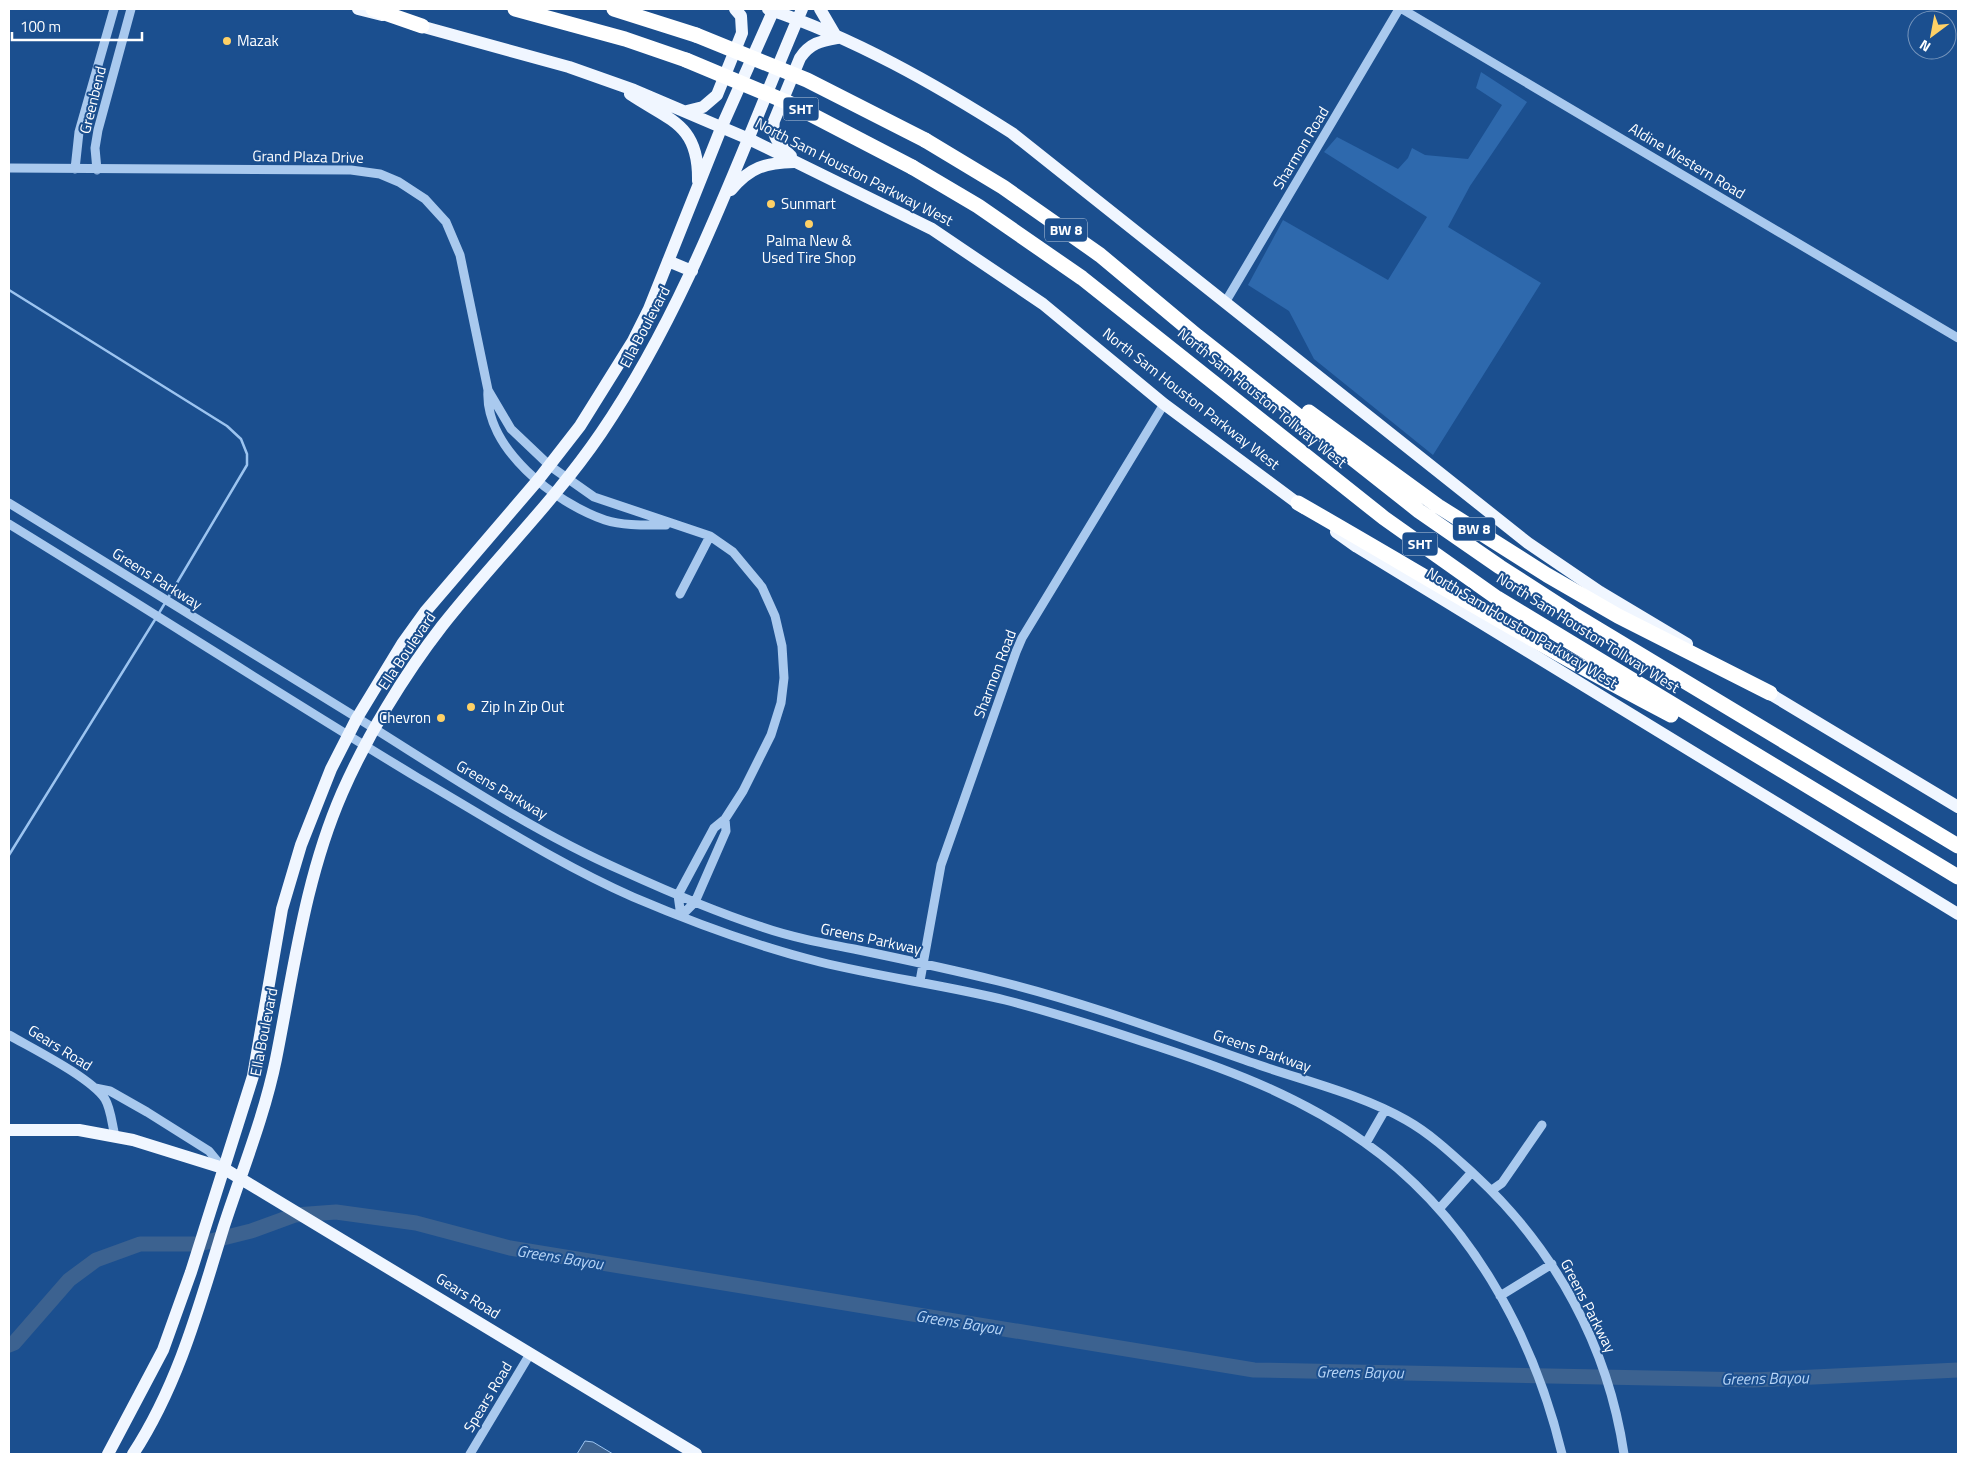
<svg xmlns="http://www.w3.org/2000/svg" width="1967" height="1463" font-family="'Titillium Web',sans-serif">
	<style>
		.green { fill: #2e69ad }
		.water { fill: #3c6290; stroke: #9cc4f0 }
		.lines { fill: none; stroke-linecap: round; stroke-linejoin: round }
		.stream { stroke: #9cc4f0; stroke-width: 2.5 }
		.river { stroke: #3c6290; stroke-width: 15 }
		.minor { stroke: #a9c9ee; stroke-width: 9 }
		.major { stroke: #f0f6ff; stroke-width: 12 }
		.highway { stroke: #fff; stroke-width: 15 }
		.highway-bridge { stroke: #fff; stroke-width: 15 }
		.poi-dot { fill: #ffd166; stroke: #1b4f8f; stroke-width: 2 }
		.labels { text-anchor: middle; stroke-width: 4; stroke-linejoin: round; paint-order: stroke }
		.shield { fill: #1b4f8f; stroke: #bbcadd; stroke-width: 1 }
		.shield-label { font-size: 14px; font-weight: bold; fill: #fff }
		.poi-label { font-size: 15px; fill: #fff; stroke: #1b4f8f; text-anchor: start }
		.street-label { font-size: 15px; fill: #fff; stroke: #1b4f8f }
		.water-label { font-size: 16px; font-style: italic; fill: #b5d3f5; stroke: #1b4f8f }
	</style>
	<rect width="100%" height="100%" fill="#1b4f8f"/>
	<!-- green -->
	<path class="green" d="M1481,72l46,30 -57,84 -22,41 93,56 -108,172 -119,-96 -25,-48 -41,-26 35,-65 105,60 39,-63 -103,-65 13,-15 61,32 10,-11 4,-10 13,7 43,4 34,-54 -26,-17z"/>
	<!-- water -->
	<path class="water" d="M585,1441l8,1 20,12h-36z"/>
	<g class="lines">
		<!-- stream -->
		<path class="stream" d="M9,290l218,136 14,13 6,15v11l-79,133
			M159,613l6,-10
			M9,855l147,-237"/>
		<!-- river -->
		<path class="river" d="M9,1345l5,-2 55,-63 27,-20 44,-16h59l52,-13 44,-16 41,-3 80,11 94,25 744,122 500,10 204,-10"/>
		<!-- minor -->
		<path class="minor" d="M1402,9l556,329
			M9,168l342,2 29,4 19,8 26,17 21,23 14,33 28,135 23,39 39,37 44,31 116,39 23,16 29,35 13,29 7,30 2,32 -3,25 -10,32 -28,56 -18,28 -11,9 -36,67 3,21
			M75,169l4,-37 35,-123
			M97,170l-2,-22 3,-18 33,-121
			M1226,301l173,-292
			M488,390c-4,58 67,113 117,130 19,6 41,5 61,5
			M9,503c114,70 228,141 342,211 89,55 176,115 272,157 44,20 90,40 136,55 31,11 63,17 95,23 48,10 96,20 144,32 89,22 174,54 261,84 49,17 101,29 147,55 25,14 47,35 69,55 80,74 133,171 149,279
			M9,524c137,84 272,171 409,254 71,41 140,86 215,119 61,26 123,49 187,65 61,15 124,23 185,38 46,12 91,26 136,41 78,25 156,53 223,101 104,73 169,191 198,312
			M680,594l30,-58
			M681,916l14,-14 31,-71 -1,-12
			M920,981l21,-116 75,-213 6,-14 142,-234
			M9,1035c24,14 81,42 96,64 6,10 7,26 10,37
			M95,1088l15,3 37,21 62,39 14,17
			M1366,1143l19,-33
			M1492,1190l10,-7 40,-58
			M1439,1209l33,-37
			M1500,1296l52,-32
			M470,1454l60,-100"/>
		<!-- major -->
		<path class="major" d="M358,9l24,6
			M768,9c86,29 167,75 244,124l516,410 72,49 87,52
			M820,9l17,29
			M413,24l156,43 65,23 115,49 183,90 111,75 121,100 140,104
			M630,94c40,27 69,30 68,87
			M687,111l16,-4 14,-12 25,-62 -1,-17 -6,-7
			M791,156c-11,-11 -20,-19 -17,-35l26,-63c10,-15 21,-17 37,-20
			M731,190c19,-23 34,-27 63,-28
			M668,261l24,10
			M1336,532l21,15 601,367
			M1762,689l196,118
			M9,1130h70l54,10 90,28 473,286
			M108,1454l55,-104 28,-78 62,-196 29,-167 19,-64 30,-76 26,-51 45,-74 23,-32 113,-132 42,-54 53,-85 16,-32 73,-183 52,-117
			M133,1454c45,-69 66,-147 90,-225 18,-56 41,-111 53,-170 18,-90 29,-181 66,-266 25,-57 62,-118 100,-167 52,-66 112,-124 159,-193 89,-131 139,-280 201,-424"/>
		<!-- highway -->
		<path class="highway" d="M373,9l49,17
			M515,9l110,30 61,21
			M614,9l82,26
			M925,140l78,47 97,68 97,81 222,175 81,56 76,49 382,230
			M912,167l66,39 104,72 302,240 113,80 461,279
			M1309,412l129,94 109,69 71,41 152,77
			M1298,503c124,71 246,146 373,212"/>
		<!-- highway-bridge -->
		<path class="highway-bridge" d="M696,35l111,45 118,60
			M686,60l103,43 123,64"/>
	</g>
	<!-- markers -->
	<g class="poi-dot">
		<circle cx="227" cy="41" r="5"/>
		<circle cx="771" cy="204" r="5"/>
		<circle cx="809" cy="224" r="5"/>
		<circle cx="471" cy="707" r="5"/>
		<circle cx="441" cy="718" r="5"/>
	</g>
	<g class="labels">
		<!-- shield labels -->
		<g class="shield">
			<rect x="783.5" y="97.5" width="35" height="23" rx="4"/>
			<rect x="1045" y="218.5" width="42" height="23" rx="4"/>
			<rect x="1453" y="517.5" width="42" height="23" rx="4"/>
			<rect x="1402.5" y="532.5" width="35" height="23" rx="4"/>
		</g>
		<g class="shield-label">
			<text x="801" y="114">SHT</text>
			<text x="1066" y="235">BW 8</text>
			<text x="1474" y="534">BW 8</text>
			<text x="1420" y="549">SHT</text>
		</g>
		<!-- poi labels -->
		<g class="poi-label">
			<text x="237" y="46">Mazak</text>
			<text x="781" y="209">Sunmart</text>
			<text x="809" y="246" text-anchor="middle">Palma New &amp;<tspan x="809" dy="17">Used Tire Shop</tspan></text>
			<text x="481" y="712">Zip In Zip Out</text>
			<text x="431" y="723" text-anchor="end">Chevron</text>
		</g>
		<!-- street labels -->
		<g class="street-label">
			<text transform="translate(93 100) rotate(-76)" y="5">Greenbend</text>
			<text transform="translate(1301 148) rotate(-59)" y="5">Sharmon Road</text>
			<text transform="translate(308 157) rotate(1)" y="5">Grand Plaza Drive</text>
			<text transform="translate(1687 161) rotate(31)" y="5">Aldine Western Road</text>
			<text transform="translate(854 172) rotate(27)" y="5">North Sam Houston Parkway West</text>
			<text transform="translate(645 327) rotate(-62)" y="5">Ella Boulevard</text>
			<text transform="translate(1262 398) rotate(39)" y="5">North Sam Houston Tollway West</text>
			<text transform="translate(1191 399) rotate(38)" y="5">North Sam Houston Parkway West</text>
			<text transform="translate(157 579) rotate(32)" y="5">Greens Parkway</text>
			<text transform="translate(1522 628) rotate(31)" y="5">North Sam Houston Parkway West</text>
			<text transform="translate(1588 633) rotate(32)" y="5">North Sam Houston Tollway West</text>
			<text transform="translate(407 651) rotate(-56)" y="5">Ella Boulevard</text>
			<text transform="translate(995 674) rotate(-69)" y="5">Sharmon Road</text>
			<text transform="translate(502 790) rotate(30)" y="5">Greens Parkway</text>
			<text transform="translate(871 939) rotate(12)" y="5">Greens Parkway</text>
			<text transform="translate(264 1032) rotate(-79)" y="5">Ella Boulevard</text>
			<text transform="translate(60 1048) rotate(32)" y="5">Gears Road</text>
			<text transform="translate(1262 1051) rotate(19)" y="5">Greens Parkway</text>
			<text transform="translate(468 1296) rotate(32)" y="5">Gears Road</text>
			<text transform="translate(1588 1306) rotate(63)" y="5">Greens Parkway</text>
			<text transform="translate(488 1397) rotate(-59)" y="5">Spears Road</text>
		</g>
		<!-- water labels -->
		<g class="water-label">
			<text transform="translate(560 1257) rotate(9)" y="6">Greens Bayou</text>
			<text transform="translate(959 1322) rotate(9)" y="6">Greens Bayou</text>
			<text transform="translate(1360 1372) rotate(1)" y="6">Greens Bayou</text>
			<text transform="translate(1765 1378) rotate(-1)" y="6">Greens Bayou</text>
		</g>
	</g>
	<!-- border -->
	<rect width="1967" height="1463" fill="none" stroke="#ffffff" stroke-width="20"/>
	<!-- north arrow -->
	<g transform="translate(1932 35) rotate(212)"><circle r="24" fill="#1b4f8f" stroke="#7695bc"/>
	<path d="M0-4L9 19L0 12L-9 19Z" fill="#ffd166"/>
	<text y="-8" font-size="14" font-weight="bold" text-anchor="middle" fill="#ffffff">N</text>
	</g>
	<!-- scale -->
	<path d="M12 32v8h130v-8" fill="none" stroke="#ffffff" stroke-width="2.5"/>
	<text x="20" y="32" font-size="15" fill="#ffffff" stroke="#1b4f8f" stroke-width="4" paint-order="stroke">100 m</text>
</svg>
